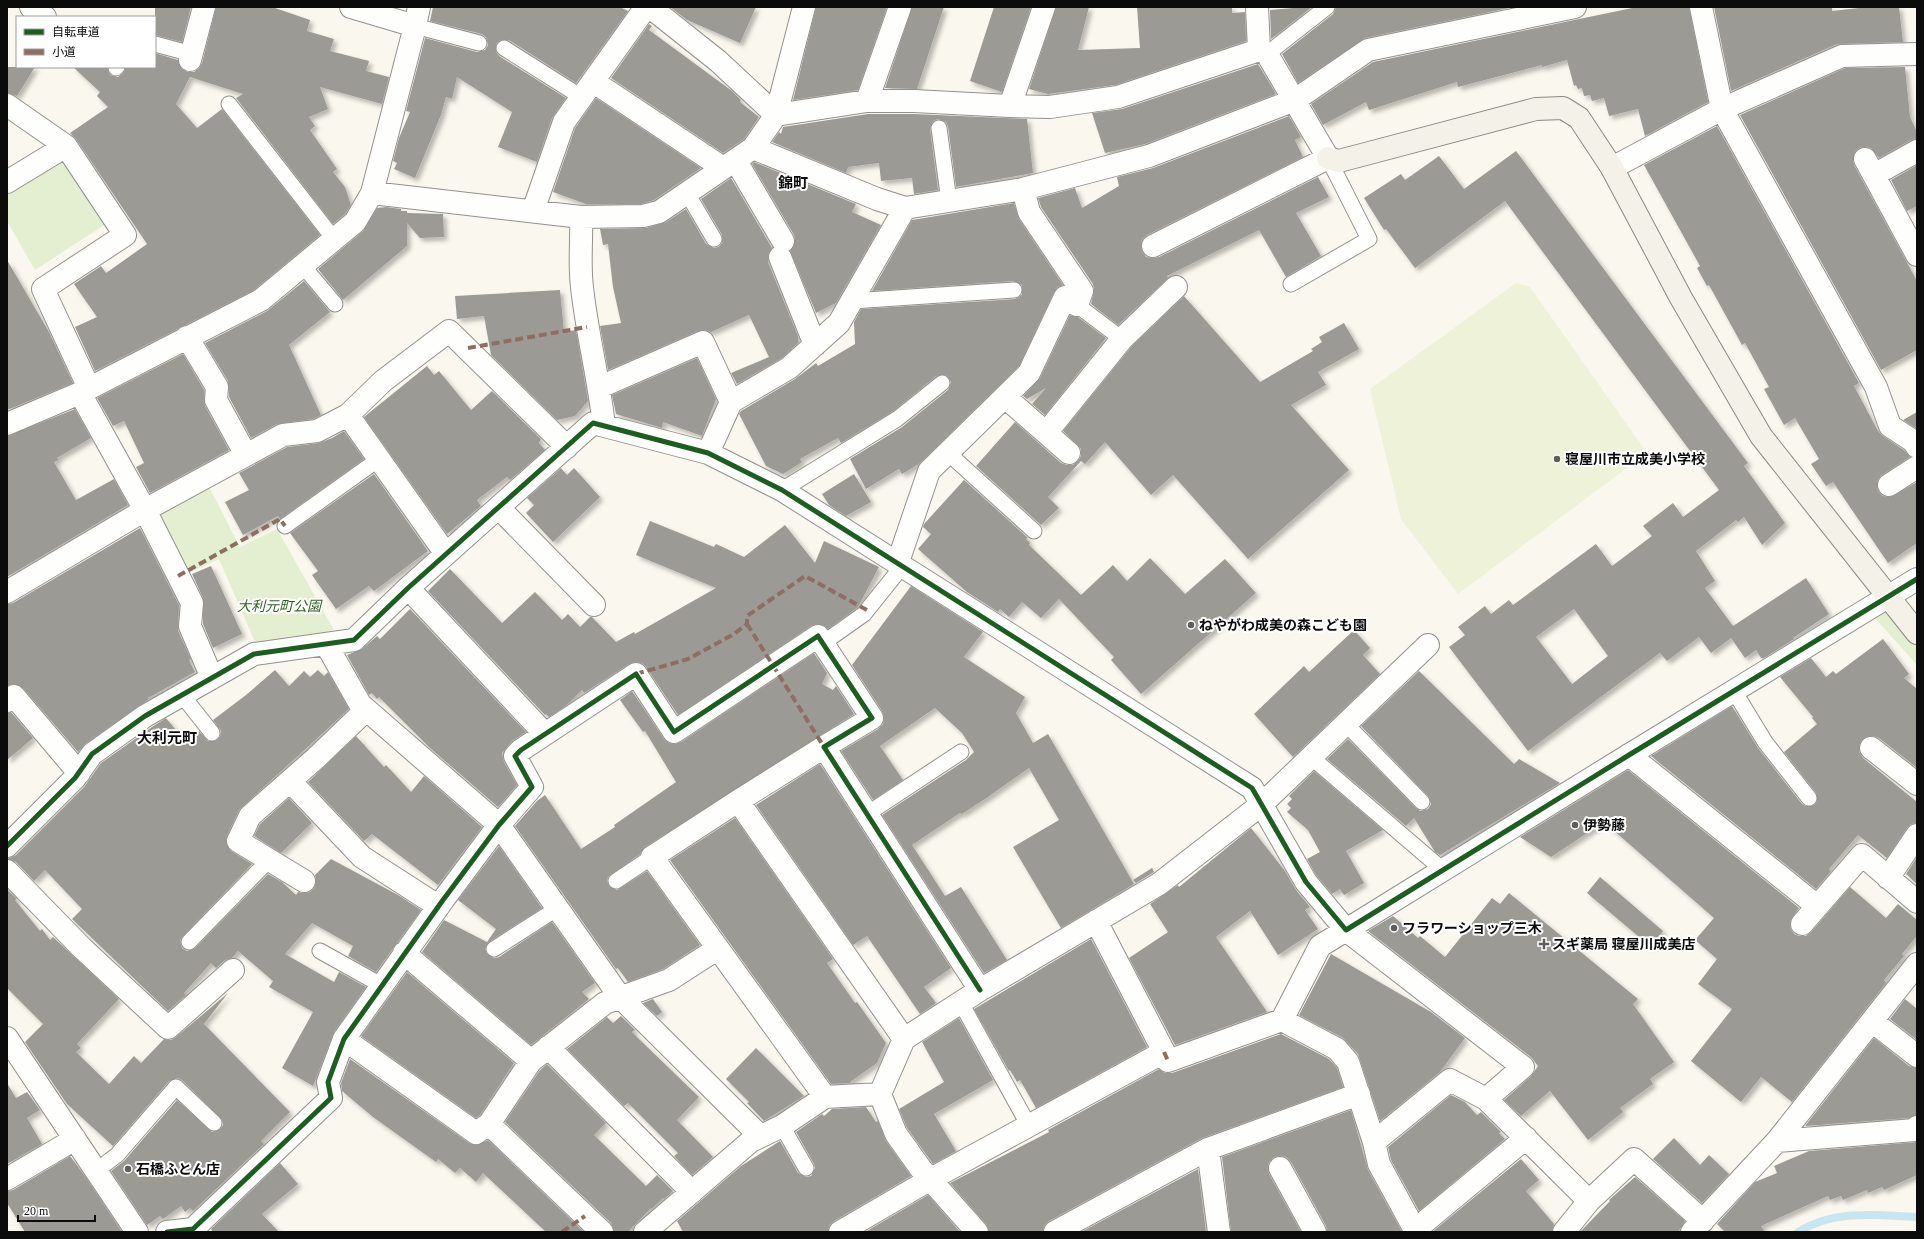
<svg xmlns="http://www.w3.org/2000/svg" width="1924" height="1239" font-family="'Times New Roman','Noto Sans JP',serif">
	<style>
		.green { fill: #e4eed0 }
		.pitch { fill: #edf2d9 }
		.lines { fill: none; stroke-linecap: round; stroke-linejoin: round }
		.stream { stroke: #c8e6f1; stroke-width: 8 }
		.building { fill: #9c9a95; fill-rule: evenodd; filter: url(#shadow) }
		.lane-casing { stroke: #93918d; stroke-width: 17 }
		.street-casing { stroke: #93918d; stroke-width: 24 }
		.secondary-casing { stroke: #898884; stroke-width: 24 }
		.lane { stroke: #fefefc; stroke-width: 15 }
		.street { stroke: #fefefc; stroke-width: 22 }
		.secondary { stroke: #f4f1e8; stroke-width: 22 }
		.quiet { stroke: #8d6e63; stroke-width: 4; stroke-dasharray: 8 4; stroke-linecap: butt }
		.cycleway-casing { stroke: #fff; stroke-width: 8 }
		.cycleway { stroke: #1b5e20; stroke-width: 5 }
		.poi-dot { fill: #5f5e5a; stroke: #fff; stroke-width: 1.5 }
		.labels { text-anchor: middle; stroke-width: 4; stroke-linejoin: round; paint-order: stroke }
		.poi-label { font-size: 14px; font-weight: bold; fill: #0b0b0b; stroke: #fff; text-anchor: start }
		.park-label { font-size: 14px; font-style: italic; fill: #315e20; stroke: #fff }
		.neighbourhood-label { font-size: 15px; font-weight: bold; fill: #0b0b0b; stroke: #fff }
	</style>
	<defs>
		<filter id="shadow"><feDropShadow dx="3.5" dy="3.5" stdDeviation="2" flood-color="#0004"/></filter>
	</defs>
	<rect width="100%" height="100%" fill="#faf7ee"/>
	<!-- green -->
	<path class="green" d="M64,152l48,68 -77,50 -28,-49v-32z
		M207,483l33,64 37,-18 57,101 -76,19 -39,-90 -35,16 -25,-53 6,-17z
		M1901,602l16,20v43l-43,-48z"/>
	<!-- pitch -->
	<path class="pitch" d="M1516,283l14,4 117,166 -189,141 -57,-75 -31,-130z"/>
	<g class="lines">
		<!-- stream -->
		<path class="stream" d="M1798,1232c36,-23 78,-17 119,-15"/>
	</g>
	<!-- building -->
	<path class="building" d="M155,7h36l-9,35 -27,-7z
		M216,7h56l38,13 -3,11 27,8 -4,12 39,10 -3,10 23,6 -7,27 -62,-17 8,22 -19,8 6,9 -5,4 27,39 -4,3 12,15 6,18 -6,9 -12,10 -97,-126 7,-4 -53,-17 -14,27 21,24 25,-19 98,126 -66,55 -159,81 -20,-44 22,-10 -23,-33 27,-18 5,7 41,-29 -71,-105 -6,-6 38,-26 -11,-11 3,-4 -27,-25h34l3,8 8,2 5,-4 3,-6h29v-14l23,7 4,9 5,3h7l5,-4 3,-5z
		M433,7h187l8,4 -52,72 -67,-43h-9l-4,4v8l3,4 67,42 -14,20 -15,44 -39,-15 14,-35 -55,-35 -5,22 -6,-2 -5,18 -26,63 -21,-9 3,-6 -4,-2 6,-23 11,-26 -4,-1 19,-73 52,14 8,-2 3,-5 -2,-8 -4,-3 -52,-13z
		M670,7h86l-16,36 -53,-23z
		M816,7h71l-29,83 -65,10z
		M912,7h32l-27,82 -32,-1z
		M994,7h37l-29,85 -32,-11z
		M1056,7h33l-11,43 62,-2 -3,-41h95v6l13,-1 1,29 -131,44 -67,9 -19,-5z
		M1305,7h7l-41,32 -1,-29z
		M1336,7h178l-149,31 -67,45 -16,-29 51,-40z
		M1637,7h52l19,95 -63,34 -7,-27 -29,7 -5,-18 -12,3 -2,-6 -6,1 -2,-8 -4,1 -2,-4 -2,1 -7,-26 -25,7v-2l-84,22 -1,-5 -88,28 -3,-8 -43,23 -12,-21 62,-42z
		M1714,7h118v4l36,-4h31l4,35 -66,2 -106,47z
		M649,24l3,2 -3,4 83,61 9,9 -1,2 19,15 -15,22 -21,14 -112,-75z
		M1258,64l18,30 -131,50 -40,9 -13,-40 30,-4z
		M7,67h28l-18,29 -10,-3z
		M1905,67l5,50 7,15v7l-6,1 -32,18 -8,-10 -5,-1 -7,1 -4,4 -2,6 1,7 63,116v69l-36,20 -141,-255 105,-47z
		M596,98l105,70 -47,32 -13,4h-55l-33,-12 22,-64z
		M868,114h46l113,5 6,54 -77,14 -8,-60 -2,-5 -8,-3 -5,2 -3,8 8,61 -24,4 -2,-16 -31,3 -2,-18 -31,4 -2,6 -74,-31 7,-10 2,2 2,-7z
		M1289,116l12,21 -6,3 8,17 -156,78 -5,4 -1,6 1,6 4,6 7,1 6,-1 159,-80 11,20 -33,16 25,43 -35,21 -27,-47 -92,46 1,2 -50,47 -27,-21 3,-14 -1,-6 -52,-77 -3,-9 37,-10 7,20 37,-22 -2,-9 36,-9z
		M1717,126l142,257 -5,3 24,45 5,5 21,14 6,7 -28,18 -4,4 -1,6 1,6 5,5 7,1 27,-15v61l-29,20 -55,-81 -7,4 -15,-22 8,-5 -24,-41 -11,7 -20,-36 5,-2 -24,-44 -3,2 -33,-60 -2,1 -10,-18 3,-2 -56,-101z
		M1516,151l232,312 -4,3 41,57 -23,22 -18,-28 -6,5 -2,-2 -40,31 19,30 -10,7 28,38 73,-48 23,36 -36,24 1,1 -30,19h-3l-5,-8 -11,8 -14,-20 -20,15 -12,-16 -32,24 -7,-8 -132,98 -79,-104 16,-12 -7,-8 27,-21 6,8 18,-14 4,5 83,-61 16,22 40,-30 -9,-10 30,-23 10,14 36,-27 -214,-289 -90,67 -29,-39 -2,1 -20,-32 37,-24 4,6 34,-24 25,33zM1574,609l34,47 -36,28 -36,-47z
		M754,162l102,42 -4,8 29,13 -45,78 -20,10 -26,-62 5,-10 -1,-6 -42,-71z
		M1917,165v41l-10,5 -16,-31z
		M731,178l41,70 -4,7v7l30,74v7l-16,15 -45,26 -6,-11 38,-16 -20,-42 -38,17 -6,-2 -7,1 -90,39 -8,-44 21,-3 -8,-36 -5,-43 -5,1 -3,-16 46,-1 20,-6 20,-13 20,35 8,4 4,-1 4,-4v-8l-21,-36z
		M1014,203l5,16 44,66 -5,2 -4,5 -35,74 -100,98 -17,10 -3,-5 -33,20 -16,-30 52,-32 46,-37 3,-8 -5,-7 -10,1 -44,36 -51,31 -3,-5 -38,21 2,3 -19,12 -17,-8 -27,-52 2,-3 54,-32 21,-16 2,3 37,-22 -1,-22 7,-13 154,-10 4,-2 3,-3v-9l-9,-4 -141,10 40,-71z
		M386,207l15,2v2h6v2l36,1 1,23 -24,1 -13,-15v23l-64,54 -25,-31 45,-38 14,-23z
		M7,260l42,72 24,51 -66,27z
		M304,281l26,31 -41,33 32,70 -8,4 -36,5 -26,14 -22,-41 -1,-16 -23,-38 62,-32z
		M560,290l4,42 12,-2 12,71 -13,15 -18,4 -66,-65 -7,-39 -27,3 -2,-23z
		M1184,296l76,86 53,-31 -2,-2 11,-7 -3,-5 25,-14 15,26 -41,23 8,13 -35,20 58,65 -101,89 -75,-84 -22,20 -46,-53 -20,22 -4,-3 -33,36 11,11 -18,17 -65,-59 39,-44 46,41 6,2h6l5,-4 3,-5v-7l-18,-18 68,-84z
		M1070,315l8,2 28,21 -61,77 -13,-11 14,-16 -19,11 -4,-3 17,-18z
		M183,354l21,36 1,16 24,44 -79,43 -14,-26 8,-4 -20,-42 -11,5 -16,-28z
		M697,358l19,41 -14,37 -39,-14 -1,6 -46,-14 -4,-19z
		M427,366l7,9 5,-4 32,39 21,-19 49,48 -2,4 6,7 -35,30 -3,-3 -30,23 4,6 -34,28 -83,-117z
		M75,409l16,29 -34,20 2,2 -5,2 22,38 38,-21 14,26 -121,72v-141z
		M1917,412v17l-14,-9z
		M344,431l20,28 -84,60 -2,-3 -35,19 -18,-33 24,-12 -10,-17 48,-26 32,-4 13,-5z
		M561,468l6,7 7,-7 26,29 -47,45 -27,-29 8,-8 -7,-7z
		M374,474l54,77 -54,40 -5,-5 -33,23 -24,-34 6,-4 -28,-38z
		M854,474l17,28 -25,14 -17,-11 -7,-11z
		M964,480l64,58 -2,1 4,4 -1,2 52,50 32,-30 14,16 23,-23 35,36 40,-35 31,34 -115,101 -30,-34 3,-3 -55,-58 -18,19 -19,-16 -13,15 -9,-8 -2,3 -31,-20 -49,-43 13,-15 -8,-7 1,-3z
		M650,521l64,26 2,-3 28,13 41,-32 30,38 9,-22 55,26 -21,40 -30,22 -5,-4 -5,-1 -7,2 -133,89 -32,-48 -4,-4 -6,-1 -7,2 -45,29 -2,-3 -15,15 -18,12 -3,-3 -1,1 -117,-124 22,-22 52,54 33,-31 27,28 6,-6 12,13 10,-10h2l24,25 18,-10 1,2 81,-46 -80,-33z
		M140,528l39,77 -1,26 13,28 -2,1 6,12 -47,26 1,1 -64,45 -7,8 -55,-64 -10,-4 -6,2v-82l6,-1z
		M211,566l31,68 -29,14 -10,-24v-26l-11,-24z
		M911,586l72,46 -19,25 61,40 -9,16 17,30 15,-9 86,150 -73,44 -48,-81 46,-27 -30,-52 -44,31 -23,15 -2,-1 -48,32 33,51 16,-9 46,73 -23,13 -102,-158 84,-55 8,-8 -12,-19 -27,-25 -55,38 23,34 -30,20 -32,-49 37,-22 5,-5 1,-7 -2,-6 -30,-46z
		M410,609l116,123 -14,9 -10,12 2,9 13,23 -19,22 -68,-59 -51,-51 -2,2 -5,-6 -3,2 -22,-40 15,-6 15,-13 3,3z
		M1354,630l16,18 -7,7 17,19 -87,83 -39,-43 50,-48 5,6z
		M1883,639l26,35 -5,4 13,11v79l-38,-30 -6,-2 -7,1 -5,4 -2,5v6l4,6 54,44v21l-6,1 -4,4 -20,30 -29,-23 -29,34 2,2 -15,18 -165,-133 81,-50 26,42 44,56 4,2 8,-1 3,-4 -1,-8 -32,-41 33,-28 -5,-6 1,-1 -33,-40 31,-19 15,19 7,-6 3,3z
		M814,653l13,20 -5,11 11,6 3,-4 18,28 -209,133 -5,7 -32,23 -1,4 2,5 8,4 30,-19 53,74 -37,24 -35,13 -10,-14 -2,1 -101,-143 22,-25 8,-6 36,54 34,-22 -1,-2 62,-43 -31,-51 -2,1 -23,-32 12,-9 32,48 5,4 6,1 6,-2z
		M275,670l14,16 15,-15 6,6 8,-7 6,6 4,-4 21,37 -110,101 -12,26 -1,6 5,9 21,13 -69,72 -3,4 2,8 5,3 8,-3 73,-74 14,8 14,13 2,-3 6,1 6,-1 4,-4 2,-6 -1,-7 16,-16 67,36 23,15 -45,62 -28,-16 5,-10 -41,-23 -27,31 49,28 5,-10 27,15 -32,45 -21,54 -31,-18 31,-56 -44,-25 4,-6 -35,-30 -6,7 -7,2 -9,8 -5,-5 -27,30 2,2 -18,16 -96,-92 10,-10 -37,-39 -11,11 -18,-19 -9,-3 9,-4 68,-68 17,-24 51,-36 14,-9 19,23 14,-10 9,10 9,-1 3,-4 1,-5 -8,-11 33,-25z
		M1419,671l95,93 5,-5 41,24 -120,72 -5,-3 -21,-34 -8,8 -79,-67 21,-20 68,69 4,3 8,-2 3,-5 -3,-8 -67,-70z
		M11,712l22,26 -26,22v-47z
		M356,736l28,31 2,-2 25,27 13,-16 58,51 -44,58 -66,-51 -8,7 -56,-59z
		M820,764l131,204 -27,19 12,16 -16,11 -53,-78 -14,9 -97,-140z
		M1628,770l171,138 -9,13v7l4,6 5,2h7l5,-4 39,-45 36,31 12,-14 19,16v16l-15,18 2,2 -20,24 2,3 -94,119 -31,-25 -20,25 -50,-41 41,-52 -34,-25 19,-25 -22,-19 19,-22 -110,-96 -53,35 -31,-20z
		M1314,771l69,59 -37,21 18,32 -20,12 -4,-6 -8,5 -16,-19 -9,-16 13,-7 -12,-22 -21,-18 4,-4 -4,-4 5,-5 -3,-3z
		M289,798l23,25 -31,30 -27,-17 6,-12z
		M735,818l98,141 -6,4 28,40 2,-1 29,41 -9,20 -27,19 1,1 -20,1 -161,-224z
		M1251,828l34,43 11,19 14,17 -5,3 13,19 -40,26 -28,-44 -34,26 51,75 -92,33 -46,-87 39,-26 -18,-28 28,-19 1,2z
		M499,846l43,62 -53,34 -4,7 2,5 7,4 5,-1 53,-35 43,61 -13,9 7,7 -58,46 -109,-93 22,-32 43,22 9,-13 -38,-29z
		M1917,857v27l-11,-10z
		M1152,868l2,4 -18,11 -3,-3z
		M1600,877l63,54 -12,16 -64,-54z
		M7,889l10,10 -2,1 25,31 2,-2 8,11 3,-3 66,62 -42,45 4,4 -5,4 33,32 25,-28 7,7 23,-24 7,1 5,-3 52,-44 -24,31 86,88 -29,29 3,3 -71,67 -3,-3 -5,4 -4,-6 -18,13 -3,-3 -13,9 -36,-54 13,-10 53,-61 35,32 8,-3 3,-4 -1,-5 -40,-40 -4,-2 -9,3 -56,65 -46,-42 -42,-62 18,-18 -36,-36z
		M1509,893l129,106 -5,5 41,58 -24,17 3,5 -33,24 3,4 -35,28 -38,-49 -29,25 -17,-16 27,-24 7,-10 -7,-9 -163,-126 25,-15 25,22 2,-2 25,21 47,-59 8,6z
		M1091,939l56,108 -111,61 -16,-28 -3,2 -7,-12 -1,1 -35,-62z
		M1331,954l100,58 34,26 -25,34 -60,49 -22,-67 -15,-16 -44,-23z
		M407,972l107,91 -34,52 -4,3 -115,-82z
		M653,999l9,13 -5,4 -14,-13z
		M1905,999l12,10v31l-27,-21z
		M621,1016l14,14 -3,2 9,9 58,56 -22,23 36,37 -21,18 -18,-19 4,-3 -50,-50 -4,3 -57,-57 40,-32 6,6z
		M959,1018l34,62 -59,34 22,37 -23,13 -26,-36 -8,-19 45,-27 -22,-40z
		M1281,1034l48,25 8,9 6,19 -141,51 -153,83 -5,5 -1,6h-54l-3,-8 -36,-41 99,-51 -1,-2 111,-61 6,4h7z
		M1874,1038l35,28 8,2v47l-8,3 -104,8z
		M756,1048l48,48 -40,25 -17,-18 2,-1 -23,-23z
		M350,1059l119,84 7,2 12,-5 96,92h-38l-63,-59 -7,9 -16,-14 -5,5 -17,-14 -2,3 -63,-45 -31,-26 -1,-8z
		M547,1064l59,59 -12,12 52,51 11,-11 16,16 -9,8 -1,-1 -11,11 -1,-1 -23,24h-14l-3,-9 -106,-101 35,-52z
		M7,1083l9,15 11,-6 13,18 -13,8 15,26 -35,20z
		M1451,1095l14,7 12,13 4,-3 20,20 -2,1 6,6 -86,72 -28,-51 -3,-13z
		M866,1107l10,15 2,-1 8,20 25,35 -77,45 -5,5 -1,6h-145l-6,-11 64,-55 39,-25 18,32 8,4 5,-1 4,-8 -1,-4 -18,-32 26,-18 2,2 8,-7z
		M1351,1110l17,60 34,62h-75l-1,-6 -35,-64 -5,-5 -6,-1 -6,1 -5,5 -1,5 1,7 32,58h-70l-9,-75z
		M1674,1138l26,27 9,-10 20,19 -27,29 -49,-44z
		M1917,1142v33l-33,15 -2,-3 -14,6 -1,-3 -24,10 -2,-4 -11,4 -2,-4 -67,30 4,6h-40l-8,-8 38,-42 22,-9 -3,-7 35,-15z
		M70,1156l17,23 35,53h-97l-18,-29v-12l6,-1z
		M1521,1159l18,21 -13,11 28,33 -2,8h-120z
		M280,1163l18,21 -36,30 17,18h-66l-2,-3z
		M1198,1169l8,63h-125z
		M1635,1177l50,44 -7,11h-98l30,-31 -1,-1z
		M928,1195l32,37h-95z"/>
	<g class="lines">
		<!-- lane casing -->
		<g class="lane-casing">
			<path id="lane" d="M415,26l64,17
				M155,44l37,10
				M504,48l79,50
				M1267,54l60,-47
				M116,68l1,-1
				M229,104l105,135
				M939,128l10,73
				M687,193l27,46
				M303,266l32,38
				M1291,284l78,-45 -41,-81
				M852,301l162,-11
				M1077,305l45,34
				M948,453l86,78
				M782,490l115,-71 45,-36
				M285,526l94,-67
				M823,643l41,-29 32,-40 2,-12
				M1734,691l31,51 44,56
				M182,695l30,38
				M1346,724l76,78
				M1311,757l132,113
				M867,814l94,-62
				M616,881l36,-24
				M189,942l80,-82
				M494,949l64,-41
				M320,951l61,34
				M961,1003l68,123
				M782,1126l24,42
				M96,1171l21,-16 59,-68 38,36"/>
		</g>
		<!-- street casing -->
		<g class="street-casing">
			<path id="street" d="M31,7l14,10
				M650,7l68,54 58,54 91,-14h47l96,5 40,1 68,-10 141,-47
				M1701,7l21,102 154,278 14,39 23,15 4,6
				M415,26l4,-19
				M190,60l14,-53
				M594,82l129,86
				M867,101l33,-94
				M7,105l59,41 59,89 -82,54 46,99
				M1010,106l34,-99
				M753,148l124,51 28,9 118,-19 126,-33 146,-56 73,-50 207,-43
				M1865,159l52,96
				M736,161l47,80
				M1612,168l110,-59 120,-53 75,-2
				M1874,175l43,-24
				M7,182l59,-36
				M372,193l209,24 62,-1 16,-4 94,-64 23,-33 28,-108
				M533,211l31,-89 82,-115
				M581,217c1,23 -2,47 1,70 5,47 17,92 22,139
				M1153,246l175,-88 -61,-104 -8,-4 -2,-43
				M780,257l35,88
				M187,337l30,50 -1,13 30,55
				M600,387l103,-45 28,60 58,-34 50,-45 66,-115
				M80,393l65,117 47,93 -2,23 22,52
				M1005,397l64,56
				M348,415l98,139
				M7,424l73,-31 181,-93 94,-78 17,-29 43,-167 -64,-19
				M1046,433l76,-94 54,-52
				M708,453l23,-51
				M1889,485l28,-18
				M499,508l95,97
				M898,562l31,-91 100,-98 36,-76 12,8 5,-14 -53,-79 -6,-23
				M408,588l137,146
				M7,592l138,-82 138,-75 34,-4 31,-16 35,-34 66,-50 118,116
				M326,644l34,60 139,121 121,172 140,139
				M7,701l7,-5 65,77
				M824,747l-86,54 -86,56 173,240
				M1871,748l46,36
				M1629,755l188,151
				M290,781l72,76 76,49
				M738,801l166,238
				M7,846l68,-68 17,-24 53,-38 109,-62 100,-14 54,-52 185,-165 115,30 74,37 470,298 54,94 40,48 283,-175 288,-176
				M7,871l75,77 86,80 65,-58
				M1888,878l29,-43
				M304,881l-66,-40 12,-25 66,-58 50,-48
				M1802,924l60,-69 55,47
				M404,953l127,108
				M1282,1020l38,-74 26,-16 177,137 -37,32
				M1872,1021l45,35
				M7,1038l130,194
				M344,1039l132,94 13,-9 42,-63 74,-58 64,-23 48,-31
				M548,1047l144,145
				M1168,1061l114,-41 55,29 11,13 26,80 5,22 37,68
				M489,1124l113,108
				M1777,1141l138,-11 2,-3
				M1374,1142l76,-62 36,19 103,102
				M1208,1149l11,83
				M1280,1168l35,64
				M7,1179l68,-40
				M1415,1230l111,-92
				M167,1232l26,-3 138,-131 -3,-16 16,-43 99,-139 56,-75 33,-38 -17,-31 6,-6 115,-76 38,58 144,-96 54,82 -48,29 156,243
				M645,1232l106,-91 31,-15 43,-29 55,-3
				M840,1232l91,-53 233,-127 -68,-131
				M977,1232l-56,-63 -25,-35 -16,-40 24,-55 76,-49 179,-106 103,-80 166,-159
				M1055,1232l153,-83 151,-55
				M1564,1232l25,-31 45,-42 69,62
				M1692,1232l85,-91 140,-177"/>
		</g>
		<!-- secondary casing -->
		<g class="secondary-casing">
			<path id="secondary" d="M1328,158l11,3 197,-52 27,-1 16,10 33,50 69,130 80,138 156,197"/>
		</g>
		<!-- lane -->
		<use href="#lane" class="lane"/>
		<!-- street -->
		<use href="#street" class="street"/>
		<!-- secondary -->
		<use href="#secondary" class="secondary"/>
		<!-- quiet -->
		<path class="quiet" d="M468,348l119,-21
			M178,576l102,-57 5,7
			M747,624l77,123
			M636,674l52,-15 46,-25 13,-10v-8l58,-40 62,34
			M1164,1052l4,9
			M562,1232l23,-16"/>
		<!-- cycleway casing -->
		<g class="cycleway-casing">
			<path id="cycleway" d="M7,846l68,-68 17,-24 53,-38 109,-62 100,-14 54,-52 185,-165 115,30 74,37 470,298 54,94 40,48 283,-175 288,-176
				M167,1232l26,-3 138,-131 -3,-16 16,-43 99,-139 56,-75 33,-38 -17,-31 6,-6 115,-76 38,58 144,-96 54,82 -48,29 156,243"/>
		</g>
		<!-- cycleway -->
		<use href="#cycleway" class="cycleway"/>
	</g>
	<!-- markers -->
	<g class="poi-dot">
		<circle cx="1557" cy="459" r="4"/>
		<circle cx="1191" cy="625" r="4"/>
		<circle cx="1575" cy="825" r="4"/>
		<circle cx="1394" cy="928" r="4"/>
		<path d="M1542 938h4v4h4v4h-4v4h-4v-4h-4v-4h4z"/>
		<circle cx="128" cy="1169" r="4"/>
	</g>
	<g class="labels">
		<!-- poi labels -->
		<g class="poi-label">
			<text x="1565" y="464">寝屋川市立成美小学校</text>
			<text x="1199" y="630">ねやがわ成美の森こども園</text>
			<text x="1583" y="830">伊勢藤</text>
			<text x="1402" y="933">フラワーショップ三木</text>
			<text x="1552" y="949">スギ薬局 寝屋川成美店</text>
			<text x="136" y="1174">石橋ふとん店</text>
		</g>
		<!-- park labels -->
		<g class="park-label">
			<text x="279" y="611">大利元町公園</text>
		</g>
		<!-- neighbourhood labels -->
		<g class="neighbourhood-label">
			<text x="793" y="188">錦町</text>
			<text x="167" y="743">大利元町</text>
		</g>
	</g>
	<!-- border -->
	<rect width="1924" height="1239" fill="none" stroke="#0b0b0b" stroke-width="16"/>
	<!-- legend -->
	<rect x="16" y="16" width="140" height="52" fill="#ffffff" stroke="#9d9d9d"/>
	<rect x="24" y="29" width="20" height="6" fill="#1b5e20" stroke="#9d9d9d"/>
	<text x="52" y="36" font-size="12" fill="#0b0b0b">自転車道</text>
	<rect x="24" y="49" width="20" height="6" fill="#8d6e63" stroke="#9d9d9d"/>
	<text x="52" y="56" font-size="12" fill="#0b0b0b">小道</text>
	<!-- scale -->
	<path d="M18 1215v6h77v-6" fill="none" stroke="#0b0b0b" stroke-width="2"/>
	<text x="24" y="1215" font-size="12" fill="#0b0b0b" stroke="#ffffff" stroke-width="3" paint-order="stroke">20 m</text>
</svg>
